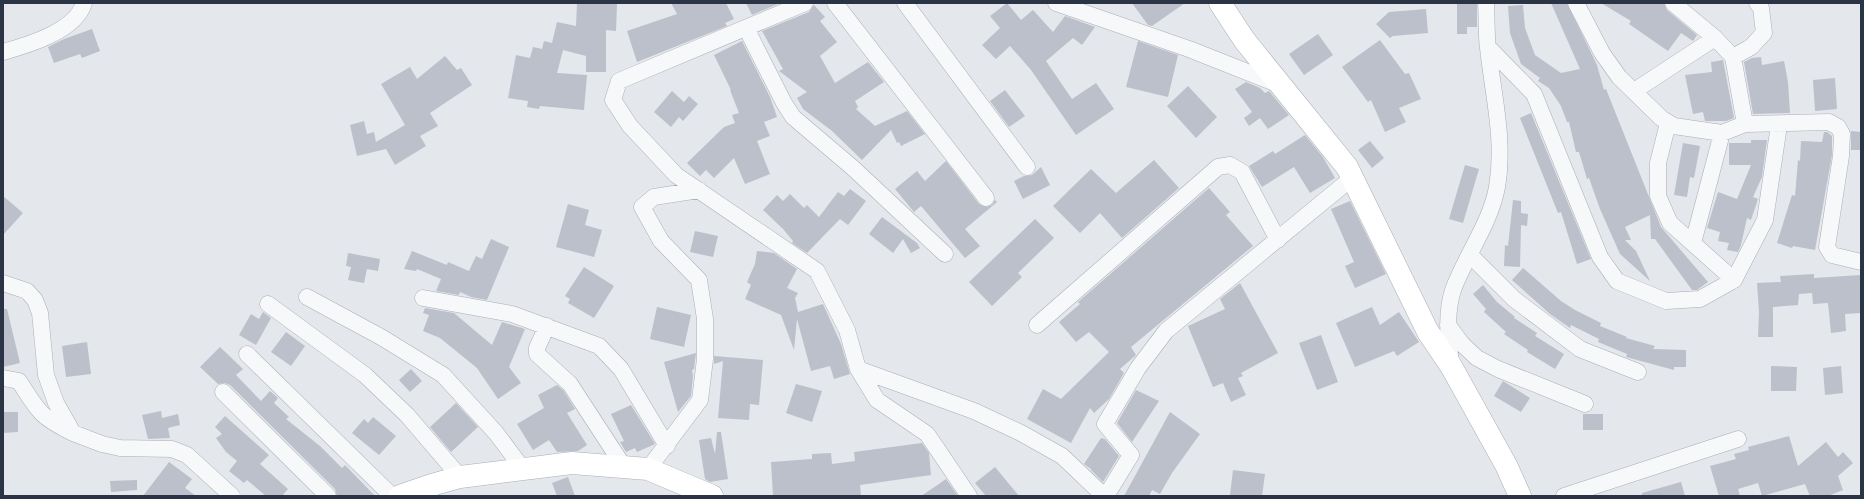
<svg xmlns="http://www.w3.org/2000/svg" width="1864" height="499" font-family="Mulish,sans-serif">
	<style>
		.building { fill: #bbc0ca }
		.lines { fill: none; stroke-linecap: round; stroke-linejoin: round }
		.street-casing { stroke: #a9aeb7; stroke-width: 17 }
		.secondary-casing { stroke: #a9aeb7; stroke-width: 23 }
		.street { stroke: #f7f8fa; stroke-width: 16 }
		.secondary { stroke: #fff; stroke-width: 22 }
	</style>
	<rect width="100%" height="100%" fill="#e4e7ec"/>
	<!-- building -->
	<path class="building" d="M577,3l40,1 -1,27 -10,-1v42h-20v-16l-23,-6 -6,23 30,2 -3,35 -44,-4 -1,3 -12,-2 1,-6 -20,-3 8,-43 14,3 3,-11 9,2 2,-8 8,2 5,-21 19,4z
		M671,3h55l8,16 -9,4 2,3 -90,36 -10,-31 50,-17z
		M746,3h34l-28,12z
		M1007,3l14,17 12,-10 20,22 12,-16 30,11 -13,18 -9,-7 -27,23 26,38 24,-16 18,26 -38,26 -45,-65 -21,-24 -14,13 -14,-14 18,-17 -10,-12z
		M1132,3h53l-33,23 -4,-1z
		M1457,3h20v24h-10v7h-10z
		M1551,3h16l30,62 7,25 2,-1 55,138 47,55 -11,8h-5l-37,-51h-4l-1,-24 -25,12 6,13h-6l11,11 14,30 -30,-27 -20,-45 -11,-31 -2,1 -8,-27h-3l-7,-30h-2l-6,-16 -12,-18 -11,-7 2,-3 -19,-14 -11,-31 -2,-27 15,-1 2,23 10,27 26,18 19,-4z
		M1601,3h63l3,7 30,25 -4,6 -12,-8 -13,18 -39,-27 2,-3z
		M814,5l11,12 -5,4 17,21 -17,14 15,27 33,-21 16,20 -29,19 3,6 -2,2 19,17 32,-15 18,23 -24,12 -2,-4 -2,1 -6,-13 -29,30 -30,-29 -29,-22 -6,-11 10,-6 -28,-21 4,-2 -21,-38 47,-19z
		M1426,9l2,24 -35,3 -3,2 -14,-14 13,-12z
		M92,29l8,22 -18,7 -2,-4 -26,9 -6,-16 16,-8z
		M1318,34l15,21 -29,20 -15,-21z
		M1380,40l25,34 4,-1 12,26 -22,9 7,14 -21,10 -14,-32 -3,2 -26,-35z
		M742,41l28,56 7,20 -13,5 6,14 -13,5 13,33 -25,10 -11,-26 -20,20 -8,-8 -6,6 -13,-13 37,-36 11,-4 -3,-8 7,-2 -9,-23h1l-17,-35z
		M1138,41l40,14 -10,42 -42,-10z
		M445,56l12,14 4,-2 11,17 -42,28 8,13 -18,10 6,10 -31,19 -9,-16 -29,7 -7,-31 14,-4 3,13 7,-2 2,10 29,-17 -24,-41 29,-17 7,12z
		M1761,57l1,8 22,-4 4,21 2,31 -37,1 -9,-52 8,-4z
		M1723,60l11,58 -8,3h-21l-2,-9 -10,2 -8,-39 27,-3 -1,-10z
		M1835,78l2,31 -22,2 -2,-31z
		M1246,82l14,6 5,5 4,-2 20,24 -21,14 -8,-11 -11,8 -5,-8 8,-6 -17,-23z
		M1188,86l29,31 -21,21 -29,-32z
		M1005,90l20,26 -16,11 -19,-26z
		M672,91l12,11 5,-6 9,8 -15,17 -4,-4 -8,10 -17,-15z
		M1531,113l60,146 -14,5 -16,-52 -3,1 -38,-95z
		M1851,131l10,1v18h-10z
		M1824,132h3l5,4v19l-17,95 -22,-4 -1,2 -15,-5 15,-48 3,1 3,-36 2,1 1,-20 21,1z
		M1305,135l18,22 12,21 -25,15 -16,-26 -32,20 -13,-21 24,-15 2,3z
		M1751,140h16l-5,37 -9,20 5,2 -7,21 -4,-2 -6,27 -3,7 -11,-2 2,-7 -11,-2 2,-9 -13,-4 11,-36 19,7 14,-34h-22v-22h22z
		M1370,141l14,17 -12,10 -14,-18z
		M1683,143l17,3 -6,32 -4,-1 -3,20 -13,-2z
		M1154,160l25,28 -57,50 -22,-25 -20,20 -27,-27 38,-37 25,24z
		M946,161l33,43 8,3 5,-2 3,-5 2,2 -32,27 15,17 -15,12 -44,-52 -7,6 -19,-23 22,-18 8,10z
		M1465,165l14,4 -16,54 -14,-4z
		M1041,167l9,18 -27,14 -9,-18 10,-5 8,-1z
		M1209,188l21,24 -4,3 27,31 -122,101 5,8 -16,14 4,4 -15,26 -15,14 -4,-5 -19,35 -44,-24 16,-30 18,10 48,-47 -20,-20 -13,10 -17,-20 21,-18 -2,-2z
		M850,189l16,12 -18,24 -8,-6 -33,34 -15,-10 1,-2 -10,-12 -20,-19 14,-15 6,6 7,-7 14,14 3,-3 12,12 19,-25 6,4z
		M3,196l20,17 -20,22z
		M1513,200l8,1v12l7,1 -1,12 -6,-1 -1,42 -16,-1 1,-21 3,1z
		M1350,201l36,73 -31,14 -10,-22 9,-4 -23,-53z
		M568,204l21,6 -4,15 17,5 -8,27 -38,-10z
		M882,217l35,26 3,5 -9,5 -8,-14 -10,14 -24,-19z
		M1035,219l19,19 -36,35 4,4 -30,29 -23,-24z
		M695,231l23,5 -5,21 -23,-5z
		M491,239l18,8 -22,53 -16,-3 -11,-5 -1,3 -23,-4 5,-12 -24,-10 -1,2 -12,-2 8,-18 35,14 1,-3 21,9 7,-15 6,3z
		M757,251l17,2 23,16 -10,19 11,5 -3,5 3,14 25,-8 18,40 9,30 -16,5 -4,-13 -19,5 -14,-52 -3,31 -13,-35 -36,-16 6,-14 -4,-3 8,-18z
		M348,253l32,6 -2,12 -11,-2 -3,14 -16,-3 3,-13 -5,-1z
		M584,267l30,19 -20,32 -26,-15 2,-4 -5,-3z
		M1523,268l38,33 14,9 26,13 -1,3 27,11 -1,1 29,8 -2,3 33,1v17h-12v3l-48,-13 1,-3 -29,-12 1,-3 -28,-14 -1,3 -20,-14 -38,-34z
		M1814,274v4l47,-3v38l-16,1 1,17 -15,2 -3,-30 -15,1 -1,-11 -13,1 -1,11 -25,2v30h-15l1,-25 -2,-29 24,-1 -1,-6z
		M1240,283l38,70 -37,20 2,3 -5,2 8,17 -15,7 -8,-19 -10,4 -25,-61 37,-17 -5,-10z
		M1483,285l14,17 18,15 -1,1 23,15 -2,3 29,18 -9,15 -28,-17 1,-2 -24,-16 2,-2 -22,-20 2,-3 -13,-15z
		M657,307l34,8 -7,32 -34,-8z
		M1372,307l8,18 19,-13 20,30 -22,14 -3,-5 -39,16 -19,-44z
		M425,308l29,5 38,32 10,-23 23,7 -16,38 12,16 -23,16 -21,-31 -37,-30 -17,-7 6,-16 -6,-2z
		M3,309h4l13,54 -17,4z
		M263,312l8,6 -15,27 -17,-10 12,-21 8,5z
		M286,332l19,14 -14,20 -20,-14z
		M1321,335l17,47 -21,8 -18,-47z
		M87,342l4,32 -25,3 -4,-31z
		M220,347l23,22 -7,6 25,26 9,-10 8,7 -4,5 15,14 -3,2 34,27 22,22 3,-3 30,31h-38l-2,-7 -105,-104 -5,-2 -7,1 -18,-17z
		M696,353l-2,16 -2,1 1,6 -2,20 -13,16 -14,-50z
		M714,356l49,4 -4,45 -9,-1 -1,16 -31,-2 5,-57 -9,3z
		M1771,366l26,1 -1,24h-25z
		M1841,366l2,27 -18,2 -2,-27z
		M411,369l11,12 -12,11 -11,-12z
		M1503,381l27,17 -9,14 -27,-16z
		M796,384l26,7 -10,31 -26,-9z
		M557,385l6,5 12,19 -8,4 20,32 -9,6 -21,1 -8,-12 -16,10 -16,-26 27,-16 -6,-13z
		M1136,390l23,11 -27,41 -15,-19z
		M456,403l22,24 -27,25 -21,-25z
		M631,405l24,39 -18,8 -2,-4 -9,4 -6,-10 4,-1 -13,-27z
		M161,411l1,7 16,-4 2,11 -12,3 2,10 -22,1 -6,-24z
		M3,412h15v20l-15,1z
		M1170,412l30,22 -28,39 -12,21 -8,-4 -3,6h-25z
		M1583,414h20v16h-20z
		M225,416l44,39 -9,9 28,25 -6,7h-16l-19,-16 -3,3 -15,-12 8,-10 -11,-9 -10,-14 6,-4 -7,-7z
		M373,417l23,19 -17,19 -27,-22 12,-14 4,4z
		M717,432h4l7,47 -18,3 -5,-3 -6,-39 12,-2 4,16z
		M1789,436l9,30 28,-24 12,15 5,-5 10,11 -15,13 5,14 -15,6h-18l-5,-12 -43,12 -4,-13 -20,6 2,7h-21l-9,-30 26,-7 -2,-5 15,-4 -1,-3z
		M1101,438l4,1 14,17 -16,26 -12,-12v-1l-7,-5z
		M922,443l7,10 2,22 -71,10 1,11h-88l-2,-34 41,-3v-5l19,-1 1,11 23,-3 -1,-9z
		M169,462l23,17 -7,9 11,8h-53z
		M995,467l24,29h-33l-11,-13z
		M1233,470l32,4 -3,22 -32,-1z
		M568,477l7,19h-18l-5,-13z
		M946,479l12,17h-37l18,-12z
		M137,480v10l-26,2 -1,-11z
		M1681,482l4,14h-43v-3z"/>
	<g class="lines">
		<!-- street casing -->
		<g class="street-casing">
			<path id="street" d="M805,3l-186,78 -6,19 17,26 46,49 141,96 30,59 11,39 19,31 50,34 42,62
				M835,3l151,195
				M905,3l122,164
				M1056,3l133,46 91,36
				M1576,3l26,50 17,24 42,41 13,8 48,7 23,-9 84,-2 9,5 4,7 -1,22 -14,91 5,8 29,7
				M1673,3l42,35 18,19 12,67
				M746,28l38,75 9,14 60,51 92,86
				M1488,47l46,47 66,163 17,24 49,20 34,-2 34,-19 31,-60 14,-95
				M3,52c25,-7 73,-21 81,-49
				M1733,57l18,-10 13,-14 -3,-25 -4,-5
				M1634,91l81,-53
				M1668,123l-10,40v33l12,27 64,57
				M1693,243l29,-110
				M1470,255l44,44 66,50 58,23
				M3,283l24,8 8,9 5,13 6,62 10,28 17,30 29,11 18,4 52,1 15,6 45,41
				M307,297l74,40 62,38 53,58 27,36
				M423,298l89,16 87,32 22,23 46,77
				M268,304l97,71 42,40 53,62
				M1037,325l181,-158 12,-2 12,7 36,68
				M1448,325l14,19 15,14 21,11 87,35
				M547,326l-10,22v6l33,30 54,83
				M247,354l145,142
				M1451,366c-2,-25 -6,-51 2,-76 12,-33 38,-68 44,-103 8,-47 -4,-92 -9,-139 -2,-14 -1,-30 -2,-45
				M858,369l116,42 47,22 41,23 42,40
				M3,378l16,3c19,30 21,36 54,52
				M223,392l105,104
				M648,469l52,-69 5,-41v-40l-6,-39 -38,-39 -19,-34 12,-10 45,-7
				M1106,496l25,-41 -26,-31 33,-56 28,-37 186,-153
				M1564,496l174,-57"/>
		</g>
		<!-- secondary casing -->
		<g class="secondary-casing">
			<path id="secondary" d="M1220,3l25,38 102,126 81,165 23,34 55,99 14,31
				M400,496l35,-12 25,-7 112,-14 76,6 64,27"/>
		</g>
		<!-- street -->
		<use href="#street" class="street"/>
		<!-- secondary -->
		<use href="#secondary" class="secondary"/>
	</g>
	<!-- border -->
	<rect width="1864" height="499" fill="none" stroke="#2b3445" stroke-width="8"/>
</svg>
